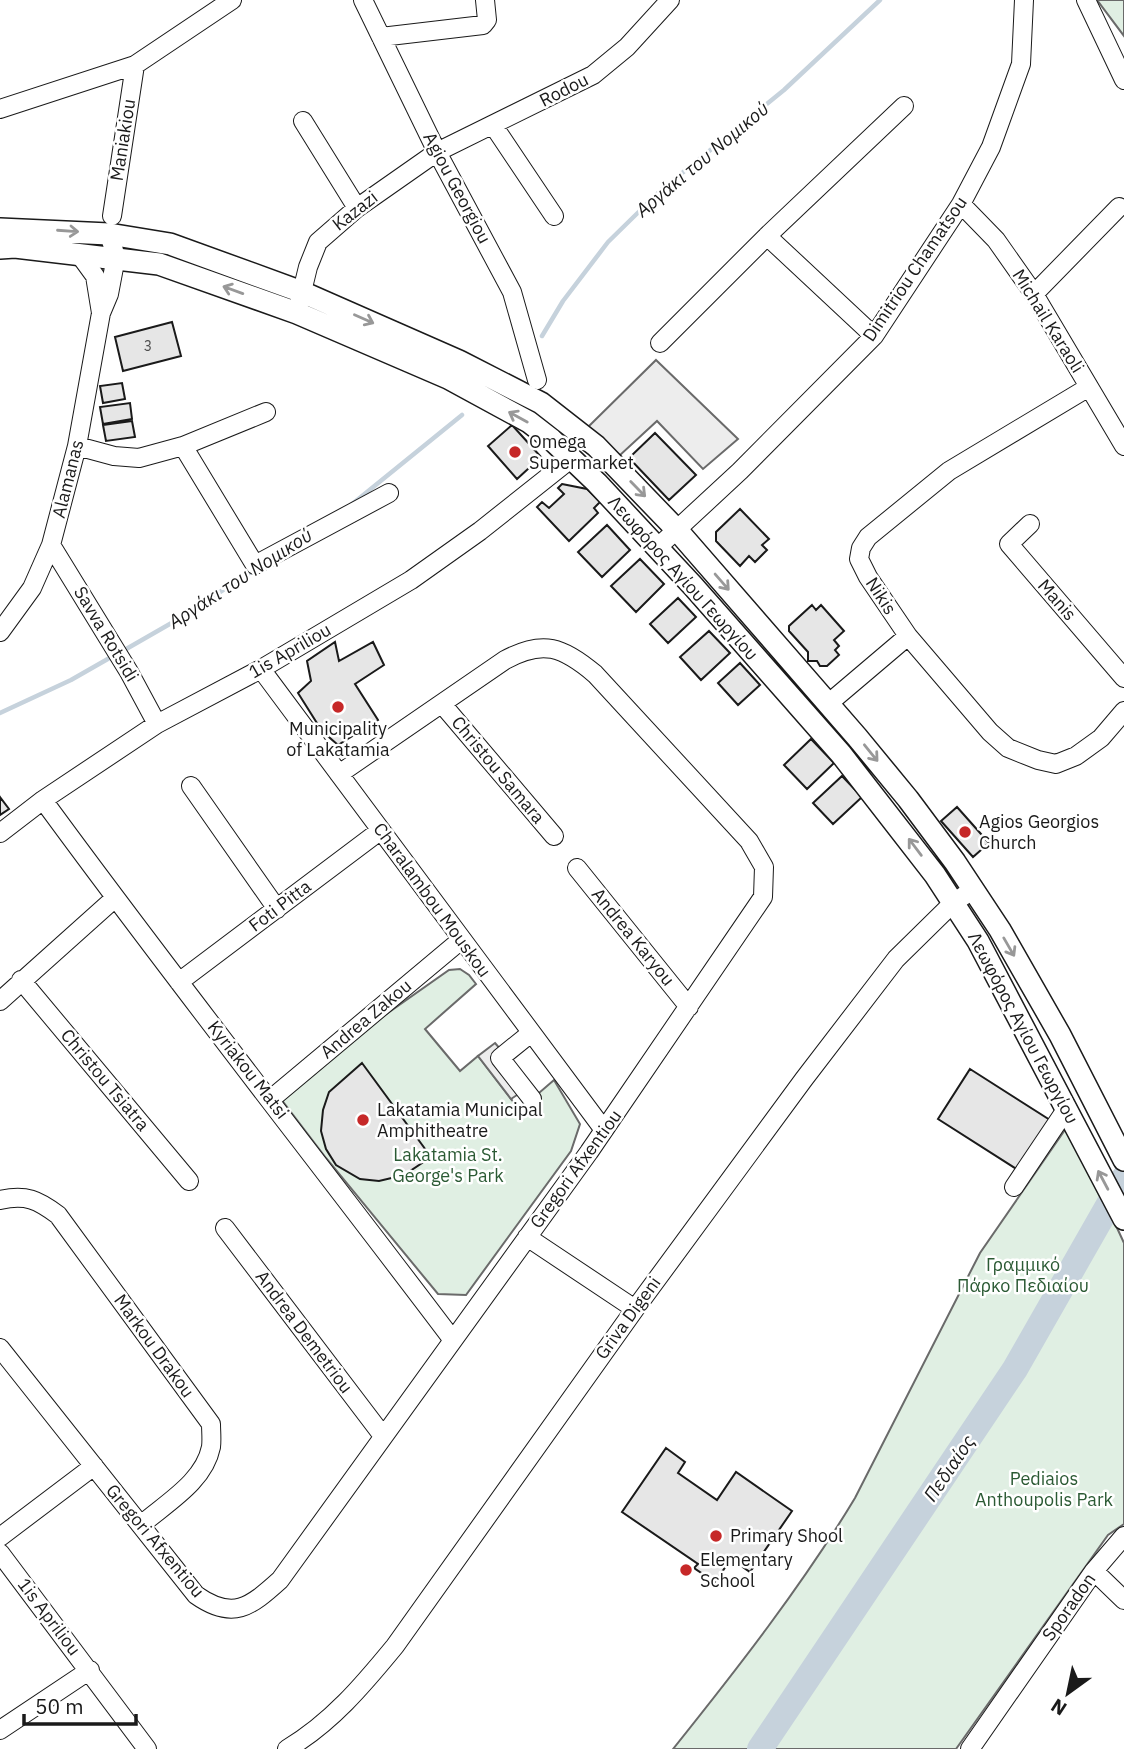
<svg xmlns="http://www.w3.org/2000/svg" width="1124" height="1749" font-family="'IBM Plex Sans',sans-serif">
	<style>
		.green { fill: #e0efe3; stroke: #6a6a6a; stroke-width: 2 }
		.parking { fill: #ededed; stroke: #6a6a6a; stroke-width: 2 }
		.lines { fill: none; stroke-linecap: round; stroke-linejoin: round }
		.stream { stroke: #c6d2dc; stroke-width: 4.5 }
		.river { stroke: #c6d2dc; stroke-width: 26 }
		.building { fill: #e6e6e6; stroke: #1a1a1a; stroke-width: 2 }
		.minor-casing { stroke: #1a1a1a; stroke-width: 20 }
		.major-casing { stroke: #1a1a1a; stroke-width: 24 }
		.minor { stroke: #fff; stroke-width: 18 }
		.major { stroke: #fff; stroke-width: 21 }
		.oneway { stroke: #989898 }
		.poi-dot { fill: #c62828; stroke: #fff; stroke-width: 2.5 }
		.labels { text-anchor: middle; stroke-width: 5; stroke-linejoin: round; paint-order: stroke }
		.number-label { font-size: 14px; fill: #4d4d4d }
		.street-label { font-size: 18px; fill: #1a1a1a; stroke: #fff }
		.poi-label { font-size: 18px; fill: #1a1a1a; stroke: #fff; text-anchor: start }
		.park-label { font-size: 18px; fill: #2b5a34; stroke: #fff }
		.water-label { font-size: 19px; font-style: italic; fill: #1a1a1a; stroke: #fff }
	</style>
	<rect width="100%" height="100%" fill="#fff"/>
	<!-- green -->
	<path class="green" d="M1097,0h27v36z
		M460,969l9,6 7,9 -51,45 35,42 18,-15 40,52 14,-9 22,-19 26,44 -9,27 -105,144 -28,-1 -112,-136 -45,-59 67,-58 101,-71z
		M1069,1124l55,119v281l-16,11 -152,214h-283c64,-80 129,-163 182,-251l125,-245z"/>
	<!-- parking -->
	<path class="parking" d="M656,360l82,79 -35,30 -46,-48 -39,36 -31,-29z
		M495,1043l7,8 18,42 -9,6 -33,-43z"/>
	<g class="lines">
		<!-- stream -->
		<path class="stream" d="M542,336l21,-35 45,-59 52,-51 124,-101 96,-90
			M351,505l111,-90
			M121,652l54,-31 79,-51
			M0,713l71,-33 42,-24"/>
		<!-- river -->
		<path class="river" d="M760,1749l255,-380 109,-191"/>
	</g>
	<!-- building -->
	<path class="building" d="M172,322l9,34 -58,15 -8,-34z
		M122,383l3,16 -22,4 -3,-17z
		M130,403l2,16 -29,5 -3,-17z
		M132,421l3,16 -29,4 -3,-16z
		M512,425l29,32 -24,22 -29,-33z
		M655,433l41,42 -27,25 -40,-42z
		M562,484l25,5 13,13 -6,6 4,5 -29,28 -32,-34 5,-5 7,6 15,-14 -6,-6z
		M740,509l29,30 -7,6 5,5 -12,12 -6,-6 -9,10 -24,-25v-9z
		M607,525l23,25 -28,27 -24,-25z
		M640,559l24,25 -28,28 -25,-26z
		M678,598l18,19 -28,26 -18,-19z
		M812,605l4,5 5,-5 23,26 -10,9 5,6 -4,4 4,5 -12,11h-7l-3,-5h-9v-9l-19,-21v-5z
		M709,631l21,22 -29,27 -21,-23z
		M335,642l4,19 34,-19 11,23 -29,19 23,36 -40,25 -16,-14 -24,-38 13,-12 -4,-20z
		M740,663l20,22 -22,20 -20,-22z
		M811,739l23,24 -27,26 -23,-24z
		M842,776l20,21 -29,27 -20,-21z
		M0,797l9,12 -9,6z
		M957,807l32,36 -16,14 -32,-36z
		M362,1063l69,94 -27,18 -25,6 -19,-2 -24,-14 -10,-16 -5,-18 2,-21 6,-18z
		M970,1069l80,51 -32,50 -80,-51z
		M666,1448l19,14 -7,11 39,27 19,-28 56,39 -42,61 -19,-13 -16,23 -21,-14 4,-4 -76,-52z"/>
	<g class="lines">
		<!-- minor casing -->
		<g class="minor-casing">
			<path id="minor" d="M363,0l74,152 75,140 25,88
				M1086,0l38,80
				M381,37l102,-12 4,-5 -2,-20
				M0,109l135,-44 97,-65
				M303,121l54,87
				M493,125l61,91
				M961,204l35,36 38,54 90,152
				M112,216l23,-151
				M767,236l107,100
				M79,254l16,22 6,37
				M1034,294l85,-87
				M299,304l9,-37 10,-25 39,-34 80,-56 156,-77 34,-28 43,-47
				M660,343l107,-107 137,-130
				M1089,387l-140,84 -81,66 -7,11 -2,11 9,18 40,59 82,96 18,16 30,12 18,4 20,-8 25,-18 23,-27
				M77,446l37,10 25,2 44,-12 83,-34
				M183,446l72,119 134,-72
				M1030,524l-21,20 115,134
				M51,545l78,127 28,52
				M658,547l82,-76 134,-135 87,-132 30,-57 30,-83 3,-64
				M0,632l32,-44 19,-43 26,-99 24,-133 8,-19 7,-37 -7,-23
				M261,669l343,461
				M829,703l79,-67
				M442,704l112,132
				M191,786l86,123
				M43,800c133,182 273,359 409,539
				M0,833l43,-33 114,-76 104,-55 150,-89 69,-49 92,-73
				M577,868l112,139
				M21,980l168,201
				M179,982l202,-152
				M0,1001l115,-103
				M531,1033l-31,25 32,41
				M271,1099l190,-159
				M1014,1187l53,-79
				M0,1200c26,-6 38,0 58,15l153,209c0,7 1,16 0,23 -7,35 -45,56 -70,78
				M225,1228l158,208
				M527,1237l108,72
				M0,1348l196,247c37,26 54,12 84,-15l309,-428 174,-255 1,-30 -15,-26 -154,-167c-32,-27 -52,-35 -90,-14l-166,114
				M0,1537l94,-71
				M0,1553l147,196
				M1094,1571l30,29
				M0,1730l90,-60
				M287,1749c44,-26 76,-64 108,-103l240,-337 169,-230 92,-120 57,-56 21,-14
				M970,1749l124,-178 30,-35"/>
		</g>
		<!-- major casing -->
		<g class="major-casing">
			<path id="major" d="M0,229l109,5 61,10 132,48 157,69 82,42 55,43 81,84 180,207 51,62 47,63 45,68 60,105 64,125
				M0,248l15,-1 144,17 138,49 151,65 81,44 22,17 46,44 96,103 148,168 94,121 43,66 146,278"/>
		</g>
		<!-- minor -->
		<use href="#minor" class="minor"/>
		<!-- major -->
		<use href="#major" class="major"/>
	</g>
	<!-- one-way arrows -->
	<defs><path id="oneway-shaft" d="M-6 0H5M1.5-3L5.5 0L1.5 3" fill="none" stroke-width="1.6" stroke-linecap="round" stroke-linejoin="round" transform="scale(1.75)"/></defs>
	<g class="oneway">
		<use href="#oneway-shaft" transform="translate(68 231) rotate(4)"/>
		<use href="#oneway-shaft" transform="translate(233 290) rotate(-160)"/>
		<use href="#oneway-shaft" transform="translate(364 319) rotate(24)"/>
		<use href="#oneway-shaft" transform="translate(518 417) rotate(-151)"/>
		<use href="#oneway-shaft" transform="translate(638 489) rotate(46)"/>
		<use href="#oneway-shaft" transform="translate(722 582) rotate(49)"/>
		<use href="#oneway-shaft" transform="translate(871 753) rotate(51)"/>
		<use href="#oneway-shaft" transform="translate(915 847) rotate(-127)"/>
		<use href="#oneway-shaft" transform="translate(1009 947) rotate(60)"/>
		<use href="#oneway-shaft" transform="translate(1103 1180) rotate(-118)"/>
	</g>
	<!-- markers -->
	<g class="poi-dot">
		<circle cx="515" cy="452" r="7"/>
		<circle cx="338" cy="707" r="7"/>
		<circle cx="965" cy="832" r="7"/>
		<circle cx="363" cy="1120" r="7"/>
		<circle cx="716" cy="1536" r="7"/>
		<circle cx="686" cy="1570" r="7"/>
	</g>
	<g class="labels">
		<!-- number labels -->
		<g class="number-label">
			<text x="148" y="351">3</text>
		</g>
		<!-- street labels -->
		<g class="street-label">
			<text transform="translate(564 90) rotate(-27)" y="6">Rodou</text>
			<text transform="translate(123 140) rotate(-81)" y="6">Maniakiou</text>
			<text transform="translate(457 188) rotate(62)" y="6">Agiou Georgiou</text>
			<text transform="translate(355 211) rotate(-38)" y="6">Kazazi</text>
			<text transform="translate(915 269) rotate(-56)" y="6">Dimitriou Chamatsou</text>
			<text transform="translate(1048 321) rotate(58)" y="6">Michail Karaoli</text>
			<text transform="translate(68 479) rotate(-76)" y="6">Alamanas</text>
			<text transform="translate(683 578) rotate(48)" y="6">Λεωφόρος Αγίου Γεωργίου</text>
			<text transform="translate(881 596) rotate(57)" y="6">Nikis</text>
			<text transform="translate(1057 600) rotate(49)" y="6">Manis</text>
			<text transform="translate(106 634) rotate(59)" y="6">Savva Rotsidi</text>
			<text transform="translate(290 651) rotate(-30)" y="6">1is Apriliou</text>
			<text transform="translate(498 770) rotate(50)" y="6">Christou Samara</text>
			<text transform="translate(432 900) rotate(54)" y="6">Charalambou Mouskou</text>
			<text transform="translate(280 906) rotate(-37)" y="6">Foti Pitta</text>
			<text transform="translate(633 937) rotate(51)" y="6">Andrea Karyou</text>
			<text transform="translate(366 1019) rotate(-40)" y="6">Andrea Zakou</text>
			<text transform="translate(1023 1028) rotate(62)" y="6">Λεωφόρος Αγίου Γεωργίου</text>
			<text transform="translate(248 1070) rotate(52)" y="6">Kyriakou Matsi</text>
			<text transform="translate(105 1080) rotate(50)" y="6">Christou Tsiatra</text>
			<text transform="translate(576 1169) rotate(-54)" y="6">Gregori Afxentiou</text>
			<text transform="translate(628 1318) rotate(-54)" y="6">Griva Digeni</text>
			<text transform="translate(304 1332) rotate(53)" y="6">Andrea Demetriou</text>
			<text transform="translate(154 1346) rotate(54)" y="6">Markou Drakou</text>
			<text transform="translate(155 1541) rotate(50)" y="6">Gregori Afxentiou</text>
			<text transform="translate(1069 1607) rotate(-55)" y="6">Sporadon</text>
			<text transform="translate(49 1617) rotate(53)" y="6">1is Apriliou</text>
		</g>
		<!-- poi labels -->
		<g class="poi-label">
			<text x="529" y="448">Omega<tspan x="529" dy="21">Supermarket</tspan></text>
			<text x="338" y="735" text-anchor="middle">Municipality<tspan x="338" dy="21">of Lakatamia</tspan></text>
			<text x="979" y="828">Agios Georgios<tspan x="979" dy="21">Church</tspan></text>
			<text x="377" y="1116">Lakatamia Municipal<tspan x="377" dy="21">Amphitheatre</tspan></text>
			<text x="730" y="1542">Primary Shool</text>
			<text x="700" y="1566">Elementary<tspan x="700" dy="21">School</tspan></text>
		</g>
		<!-- park labels -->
		<g class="park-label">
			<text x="448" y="1161">Lakatamia St.<tspan x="448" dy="21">George's Park</tspan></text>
			<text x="1023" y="1271">Γραμμικό<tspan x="1023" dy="21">Πάρκο Πεδιαίου</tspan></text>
			<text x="1044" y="1485">Pediaios<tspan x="1044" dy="21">Anthoupolis Park</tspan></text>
		</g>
		<!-- water labels -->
		<g class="water-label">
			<text transform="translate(702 159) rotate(-40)" y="7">Αργάκι του Νομικού</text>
			<text transform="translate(240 578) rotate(-33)" y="7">Αργάκι του Νομικού</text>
			<text transform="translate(949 1468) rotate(-56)" y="7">Πεδιαίος</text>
		</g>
	</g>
	<!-- north arrow -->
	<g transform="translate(1068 1693) rotate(213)" stroke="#ffffff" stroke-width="5" paint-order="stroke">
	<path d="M0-5L12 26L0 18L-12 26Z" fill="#1a1a1a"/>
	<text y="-10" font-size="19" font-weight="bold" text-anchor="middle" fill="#1a1a1a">N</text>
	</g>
	<!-- scale -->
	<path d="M24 1714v10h112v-10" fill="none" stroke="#1a1a1a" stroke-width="3.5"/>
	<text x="35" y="1714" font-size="21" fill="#1a1a1a" stroke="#ffffff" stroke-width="5" paint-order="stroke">50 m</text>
</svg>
